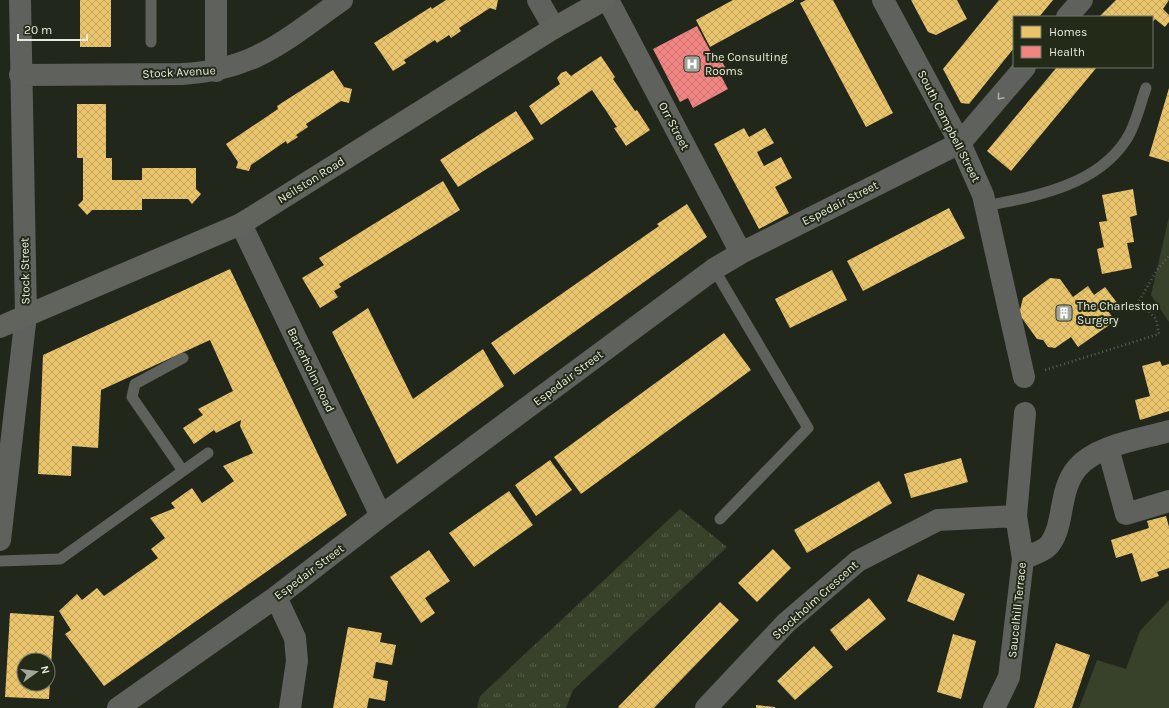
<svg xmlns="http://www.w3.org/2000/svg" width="1169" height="708" font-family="Karla,sans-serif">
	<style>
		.grass { fill: url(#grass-tufts) }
		.green { fill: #38412a }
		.homes { fill: url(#homes-cross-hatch); fill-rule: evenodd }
		.health { fill: url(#health-cross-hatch) }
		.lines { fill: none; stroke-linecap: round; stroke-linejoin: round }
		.path { stroke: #5f625d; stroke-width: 2.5; stroke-dasharray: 1 3; stroke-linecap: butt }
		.service { stroke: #5f615d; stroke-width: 11 }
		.minor { stroke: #5f615d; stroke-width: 22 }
		.secondary { stroke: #61635d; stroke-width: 22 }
		.oneway { stroke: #a9ada4 }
		.labels { text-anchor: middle; stroke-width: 4; stroke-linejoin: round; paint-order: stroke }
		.poi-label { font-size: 12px; fill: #e6ebdf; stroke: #232b18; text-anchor: start }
		.street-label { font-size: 12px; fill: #e6ebdf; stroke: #232b18 }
	</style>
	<defs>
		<pattern id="grass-tufts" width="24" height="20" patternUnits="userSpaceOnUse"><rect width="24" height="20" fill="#38412a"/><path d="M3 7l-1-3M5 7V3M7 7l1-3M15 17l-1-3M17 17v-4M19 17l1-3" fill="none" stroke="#555d48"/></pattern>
		<pattern id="homes-cross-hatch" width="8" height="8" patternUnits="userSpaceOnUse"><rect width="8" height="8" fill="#e9c46a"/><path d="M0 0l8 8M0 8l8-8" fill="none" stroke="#c0a460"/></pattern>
		<pattern id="health-cross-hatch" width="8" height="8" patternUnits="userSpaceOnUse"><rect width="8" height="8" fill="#f28482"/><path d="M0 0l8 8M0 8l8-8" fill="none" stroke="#c77472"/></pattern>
	</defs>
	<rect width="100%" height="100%" fill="#22271c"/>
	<!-- grass -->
	<path class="grass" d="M680,509l47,38 -154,143 -7,18h-89l3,-12z"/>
	<!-- green -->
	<path class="green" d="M1169,217v105l-18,-27z
		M1169,600v108h-90l18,-48 29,9 14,-38z"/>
	<!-- homes -->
	<path class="homes" d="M80,0h31v47h-31z
		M446,0h52l-2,10 -6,-2 -31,20 2,3 -10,7 -2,-3 -12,8 -2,-3 -31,20 2,3 -13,8 -19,-28 57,-36 1,2z
		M733,0h61v1l-84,46 -14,-27z
		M806,0h27l60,113 -27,14 -66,-124z
		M911,0h46l10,19 -31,16 -8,-3z
		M999,0h54l-14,17h-25v31l-45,56 -8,-1 -18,-34z
		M1116,0h53l-6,9 6,6v7l-4,5 -10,-8 -3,4v-6h-53z
		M601,56l14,21 -2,2 22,32 2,-1 13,20 -24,16 -12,-18 3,-1 -25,-37 -51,35 -12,-19 31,-22 -3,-6 4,-5 5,-2 5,5z
		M1057,67h40l-86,104 -24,-20z
		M333,70l11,17 8,2 -3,14 -8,-2 -35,23 2,3 -12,8 2,2 -11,7 -1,-3 -35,24 -2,6 -13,-3 2,-6 -12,-18 52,-35 -1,-3z
		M1169,88v74l-20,-6z
		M77,104h29v54h6v22h30v-12h54v21l5,5 -9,10 -4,-5h-46v11h-50l-5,5 -9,-10 5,-5v-42h-6z
		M516,111l18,28 -76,48 -18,-27z
		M744,128l5,9 16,-9 9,15 -17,9 7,14 17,-9 11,21 -17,9 14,26 -30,16 -45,-85z
		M443,181l17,29 -121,74 2,3 -7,4 4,6 -18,11 -18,-30 22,-13 -5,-7z
		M1133,189l4,26 -7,2 4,25 -7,1 5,25 -30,6 -5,-25 7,-2 -5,-25 8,-1 -5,-26z
		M687,204l20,33 -193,138 -23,-32 168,-117 -2,-2z
		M949,208l16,30 -102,53 -16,-30z
		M230,269l117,246 -243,171 -39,-52 6,-4 -12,-19 18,-17 5,6 15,-12 7,8 54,-38 -7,-9 14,-11 -15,-20 25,-10 -4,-5 21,-15 10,15 32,-22 -11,-15 30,-13 -13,-27 1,-6 -25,13 -2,-3 -20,14 -11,-16 20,-13 -5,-6 35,-18 -23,-51 -109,50 -3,58 -26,-2 -1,30 -33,-2 5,-119z
		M832,270l15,30 -57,28 -15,-29z
		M1050,278l10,1 13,18 15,-11 6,9 11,-8 13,17 -10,7 7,10 -37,26 -7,-10 -16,11 -7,-1 -5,-7 -6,-1 -18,-25 4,-16z
		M368,308l45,91 70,-50 21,37 -107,78 -65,-132z
		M724,333l27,37 -170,124 -27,-37z
		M1160,361l2,5 7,-2v47l-29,9 -5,-20 15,-4 -8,-30z
		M961,458l7,24 -57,16 -7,-24z
		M550,460l22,30 -36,26 -21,-31z
		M879,481l13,22 -85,50 -13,-23z
		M509,491l24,34 -59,42 -25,-34z
		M1166,516l3,11v41l-12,4 2,4 -18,6 -9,-29 -16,5 -5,-18 38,-12 -2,-7z
		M773,549l18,19 -34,34 -19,-19z
		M429,550l21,31 -25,17 10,15 -14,10 -31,-46z
		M918,574l47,20 -11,27 -47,-20z
		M869,598l17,21 -40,32 -16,-21z
		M720,602l19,18 -85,88h-35l-1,-1z
		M10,613l44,3 -5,83 -44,-2zM24,660h24v24h-24z
		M348,627l34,6 -2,9 16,3 -4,20 -16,-3 -3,16 15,3 -3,20 -16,-3 -2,10h-34z
		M953,634l23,7 -15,58 -24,-7z
		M1056,643l34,12 -18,53h-38z
		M814,646l19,21 -38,33 -18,-19z
		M756,705l19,2v1h-19z"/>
	<!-- health -->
	<path class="health" d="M697,26l17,32 5,-2 7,13 -7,3 9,17 -35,19 -5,-10 -8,4 -27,-53z"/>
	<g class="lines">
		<!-- path -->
		<path class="path" d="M1045,370l114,-36 -3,-15 -17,-18 18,-31 12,-14"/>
		<!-- service -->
		<path class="service" d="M151,0v42
			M986,206c50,-10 110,-20 140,-66 10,-15 14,-36 20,-52
			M714,269l94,159 -88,91
			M183,471l-51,-74 3,-13 48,-26
			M0,561l60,-2 148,-106"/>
		<!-- minor -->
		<path class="minor" d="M216,0v71
			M538,0l16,28
			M608,0l133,253
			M883,0l77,143 23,52 41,182
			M1067,17l15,-17
			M20,75l162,-1c73,-4 103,-34 160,-74
			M241,224l140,292
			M1108,448l18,66 43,-13
			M0,540l26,-225 -6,-315
			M1023,559c8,-4 22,-8 27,-15 15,-20 8,-53 27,-76 19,-23 65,-29 92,-37
			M276,597l19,41 2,23 -7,47
			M118,708l158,-111 105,-81 333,-247 27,-16 219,-110 65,-76
			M706,708l80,-85 72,-62 80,-41 78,-4
			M994,708l15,-31 14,-118 -7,-43 9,-103"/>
		<!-- secondary -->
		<path class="secondary" d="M0,327l241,-103 313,-196 50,-28"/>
	</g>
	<!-- one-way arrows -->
	<defs><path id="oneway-chevron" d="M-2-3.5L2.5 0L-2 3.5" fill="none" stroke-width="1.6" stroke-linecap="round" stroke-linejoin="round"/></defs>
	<use class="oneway" href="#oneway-chevron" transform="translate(1000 97) rotate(130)"/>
	<!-- icons -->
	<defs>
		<g id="hospital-square" transform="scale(0.9)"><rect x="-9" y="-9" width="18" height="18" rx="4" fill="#a1a69b" stroke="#232b18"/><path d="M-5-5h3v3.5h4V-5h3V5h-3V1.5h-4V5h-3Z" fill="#fff"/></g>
		<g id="building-square" transform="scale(0.9)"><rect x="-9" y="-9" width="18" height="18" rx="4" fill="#a1a69b" stroke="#232b18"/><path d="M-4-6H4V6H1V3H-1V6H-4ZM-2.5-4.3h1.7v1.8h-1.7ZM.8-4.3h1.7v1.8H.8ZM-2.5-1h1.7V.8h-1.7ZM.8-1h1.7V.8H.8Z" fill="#fff"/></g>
	</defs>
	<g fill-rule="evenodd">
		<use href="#hospital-square" x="692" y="64"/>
		<use href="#building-square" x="1064" y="313"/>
	</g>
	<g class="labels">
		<!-- poi labels -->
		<g class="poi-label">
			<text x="705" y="61">The Consulting<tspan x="705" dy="14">Rooms</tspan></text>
			<text x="1077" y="310">The Charleston<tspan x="1077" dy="14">Surgery</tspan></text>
		</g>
		<!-- street labels -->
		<g class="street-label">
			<text transform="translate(179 72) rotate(-3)" y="4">Stock Avenue</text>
			<text transform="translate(674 126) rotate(62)" y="4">Orr Street</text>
			<text transform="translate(949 126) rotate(63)" y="4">South Campbell Street</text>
			<text transform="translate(311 180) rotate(-32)" y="4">Neilston Road</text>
			<text transform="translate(840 203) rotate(-27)" y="4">Espedair Street</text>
			<text transform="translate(25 271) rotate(-91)" y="4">Stock Street</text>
			<text transform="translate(311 370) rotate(64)" y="4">Barterholm Road</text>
			<text transform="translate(568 378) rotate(-37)" y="4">Espedair Street</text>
			<text transform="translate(309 572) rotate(-37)" y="4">Espedair Street</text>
			<text transform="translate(815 600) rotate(-42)" y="4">Stockholm Crescent</text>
			<text transform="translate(1017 610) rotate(-84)" y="4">Saucelhill Terrace</text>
		</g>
	</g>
	<!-- legend -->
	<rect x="1013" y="16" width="140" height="52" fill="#232b18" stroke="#717868"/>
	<rect x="1021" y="26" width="20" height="12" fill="#e9c46a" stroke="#717868"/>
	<text x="1049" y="36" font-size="12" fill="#e6ebdf">Homes</text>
	<rect x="1021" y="46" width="20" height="12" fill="#f28482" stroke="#717868"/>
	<text x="1049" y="56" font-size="12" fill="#e6ebdf">Health</text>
	<!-- north arrow -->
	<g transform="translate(36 672) rotate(76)"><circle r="19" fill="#232b18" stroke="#717868"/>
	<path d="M0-3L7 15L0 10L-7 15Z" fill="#a1a69b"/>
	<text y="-6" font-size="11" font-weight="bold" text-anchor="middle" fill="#e6ebdf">N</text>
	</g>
	<!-- scale -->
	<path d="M18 34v6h69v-6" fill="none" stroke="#e6ebdf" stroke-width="2"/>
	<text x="24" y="34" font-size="12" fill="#e6ebdf" stroke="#232b18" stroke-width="3" paint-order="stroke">20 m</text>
</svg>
